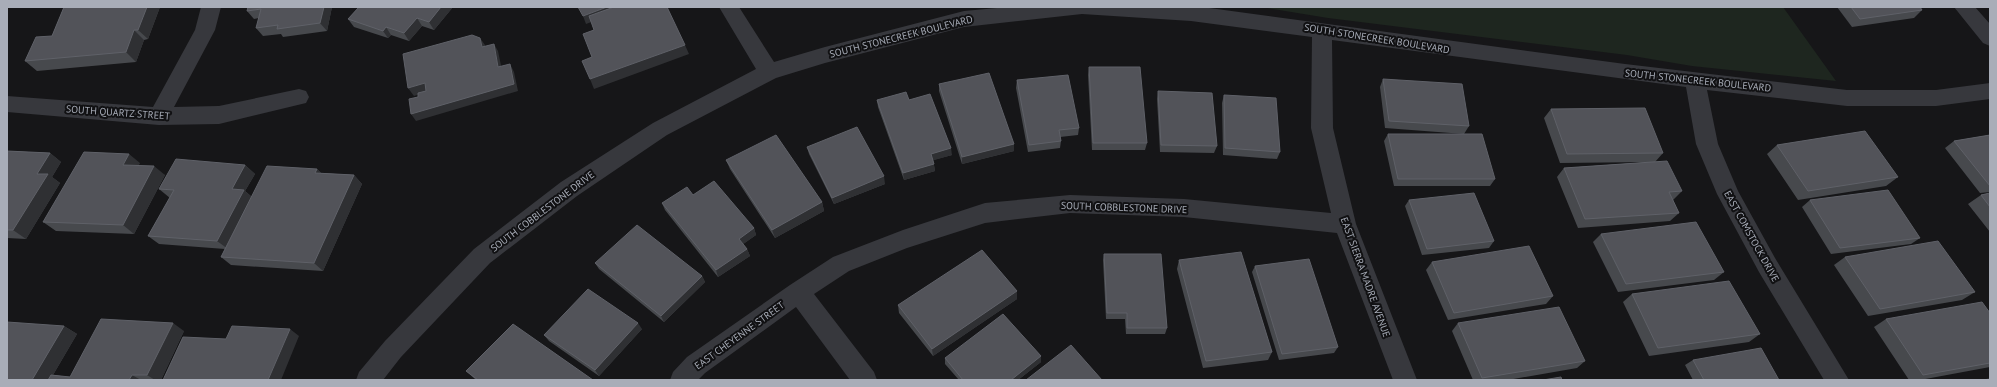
<svg xmlns="http://www.w3.org/2000/svg" width="1997" height="387" font-family="'PT Sans',sans-serif">
	<style>
		.green { fill: #1e261f }
		.lines { fill: none; stroke-linecap: round; stroke-linejoin: round }
		.street { fill: #37383d; fill-rule: evenodd }
		.wall { fill: #47494d }
		.shaded-wall { fill: #2f3033 }
		.building { fill: #525359; stroke: #5f6168 }
		.labels { text-anchor: middle; stroke-width: 4; stroke-linejoin: round; paint-order: stroke }
		.street-label { font-size: 10px; fill: #a8adb8; stroke: #111113 }
	</style>
	<rect width="100%" height="100%" fill="#161618"/>
	<!-- green -->
	<path class="green" d="M1261,7h522l53,74 -144,-15 -65,-11 -299,-37z"/>
	<g class="lines">
		<!-- street -->
		<path class="street" d="M201,7h20l-6,23 -41,77 45,-1 80,-17 7,2 3,6 -3,6 -87,21 -60,1 -152,-13v-16l146,11 42,-77z
			M719,7h20l35,55 51,-15 139,-36 44,-4h194l423,57 222,26h89l54,-7v16l-54,7h-89l-140,-16 11,54 20,47 37,67 74,122h-25l-65,-108 -42,-78 -21,-50 -10,-57 -354,-47 1,88 23,96 61,156h-24l-56,-147 -153,-16 -114,-4 -85,10 -78,25 -58,23 -35,23 60,78 3,8h-27l-54,-73 -91,66 -7,7h-28l3,-8 14,-15 103,-72 43,-28 70,-27 82,-27 85,-8 114,4 147,14 -20,-85 1,-91 -121,-16 -109,-7 -118,13 -139,36 -49,15 -109,57 -90,61 -87,67 -89,94 -18,23h-27l3,-8 26,-31 89,-92 87,-67 92,-59 103,-54z
			M1954,7h21l15,17v22l-7,-3z"/>
	</g>
	<!-- wall -->
	<path class="wall" d="M64,7h96l-12,32 -4,1 -8,22 -99,9 -12,-10 27,-25z
		M248,7h84l-5,24 -44,6 -2,-3 -18,2 -7,-8 3,-10 -5,1 -7,-8z
		M359,7h94l-19,23 -12,-4 -13,15 -18,-6 -3,3 -34,-11 -6,-8z
		M1837,7h83l2,3 -8,8 -62,9z
		M1089,67l58,76 -2,7h-53l-4,-75z
		M1383,79l86,47 -5,8 -79,-6 -5,-41z
		M1017,80l62,48 -1,7 -18,2 1,4 -1,7 -32,4 -12,-64z
		M939,84l75,60v7l-52,13 -23,-73z
		M1158,91l59,55 -3,7 -54,-1 -3,-53z
		M1224,95l56,57 -3,7 -54,-4 -1,-52z
		M877,100h32l43,55 -19,5 2,11 -31,9 -26,-73z
		M1551,109l112,44 -8,9 27,29 -9,9 6,13 -9,8 -92,7 -21,-51 7,-9 85,-6 -89,1 -16,-45z
		M1388,134l107,45 -5,7h-96l-10,-45z
		M1990,135v57l-10,1 -35,-45 9,-7z
		M1777,145l121,32 -12,9 -88,14 -31,-46z
		M807,147l78,37 -51,20 -25,-50z
		M7,151l43,2 11,9 -9,15 8,6 -34,56 -19,-1z
		M726,160l96,42 2,9 -49,27 -45,-69z
		M140,163l-2,3 27,9 -31,59 -78,-3 -13,-9z
		M245,165l10,9 -10,17 7,6 65,-28 4,4 33,2 8,9 -39,87 -92,-6 -10,-8 4,-8 -66,-5 -11,-8 22,-38 -11,-9z
		M1990,193v39l-22,-28 13,-9z
		M693,195l61,33 2,7 -13,9 4,5 3,7 -32,21 -53,-67 -3,-7z
		M1409,200l85,41 -5,7 -67,7 -17,-49z
		M1810,200l110,38 -9,6 -80,10 -29,-47z
		M1601,234l123,38 -10,8 -96,12 -25,-50z
		M1104,254l63,74 -2,6h-39l-1,-15h-19l-3,-59z
		M1845,257l130,35 -13,8 -94,16 -34,-51z
		M1179,260l93,92 -4,8 -65,8 -26,-99z
		M1432,262l121,34 -7,8 -98,16 -22,-50z
		M595,263l107,13 3,6 -41,40 -65,-53z
		M1255,266l83,81 -4,6 -55,7 -27,-88z
		M1632,294l128,40 -11,8 -100,14 -26,-54z
		M1017,299l-84,57 -34,-43 -1,-8z
		M1990,313v54l-70,13h-11l-35,-53 12,-8z
		M1458,323l127,38 -8,7 -69,12h-35l-21,-49z
		M64,326l13,8 -24,41 17,2 114,-46 -23,49h-154z
		M642,329l-43,47 -50,-35 -5,-6z
		M1041,356v6l-23,18h-59l-14,-16v-6z
		M1693,360l86,20h-86l-8,-15z
		M466,371l127,9h-117z"/>
	<!-- shaded-wall -->
	<path class="shaded-wall" d="M147,7h13l-12,32 -10,-9z
		M324,7h8l-5,24 -7,-8z
		M441,7h12l-19,23 -5,-8z
		M607,7h25l-46,17 -3,-8z
		M417,18l5,8 -13,15 -5,-8z
		M386,27l5,8 -3,3 -5,-7z
		M134,30l10,10 -8,22 -10,-10z
		M480,38l5,7 2,10 -5,-8z
		M494,44l4,7 5,24 -5,-8z
		M685,45l4,9 -95,35 -4,-10z
		M510,64l4,8 4,19 -102,30 -5,-7z
		M425,83l5,8 -16,5 -6,-8z
		M1014,144v7l-52,13v-7z
		M951,148l1,7 -21,6v-7z
		M50,153l11,9 -9,15 8,6 -34,56 -13,-9 24,-56z
		M129,154l11,9 -6,11 -11,-9z
		M934,164l1,7 -31,9 -1,-7z
		M245,165l10,9 -10,17 9,8 -26,50 -11,-8 15,-52z
		M154,166l11,9 -31,59 -11,-9z
		M317,169l8,9 -10,-5z
		M354,175l8,9 -39,87 -9,-8z
		M884,176l1,8 -51,20 -2,-6z
		M822,202l2,9 -49,27 -3,-8z
		M754,228l2,7 -14,10 -3,-6z
		M747,249l3,7 -32,21 -2,-7z
		M702,276l3,6 -41,40 -3,-6z
		M1017,291v8l-84,57 -1,-7z
		M173,323l11,8 -23,49h-6l-8,-5z
		M638,323l4,6 -43,47 -4,-6z
		M64,326l13,8 -27,46h-18z
		M290,329l9,7 -18,44h-13z
		M1041,356v6l-23,18h-7z
		M132,375l9,5h-12z"/>
	<!-- building -->
	<path class="building" d="M64,7h83l-9,23h-4l-8,22 -101,9 11,-24 16,-1z
		M248,7h76l-4,16 -43,6 1,-4 -22,3 5,-19 -14,2z
		M359,7h82l-12,15 -12,-4 -13,15 -18,-6 -3,4 -35,-12z
		M578,7h29l-24,9z
		M614,7h53l18,38 -95,34 -8,-18 10,-4 -9,-23 11,-4 -5,-14z
		M1851,7h69l2,3 -62,9z
		M472,35l8,3 2,9 12,-3 4,23 12,-3 4,20 -103,30 -2,-15 9,-2v-4l8,-2 -1,-8 -17,5 -5,-34z
		M1089,67h51l7,76h-54z
		M989,73l25,71 -52,13 -23,-73z
		M1068,75l11,53 -20,2 2,11 -32,4 -12,-65z
		M1383,79l79,5 7,42 -80,-5z
		M1158,91l54,2 5,53 -56,-1z
		M906,92l3,8 21,-6 21,54 -20,6 3,10 -31,9 -26,-73z
		M1224,95l52,3 4,54 -55,-4z
		M1645,108l18,45 -96,1 -16,-45z
		M857,127l27,49 -52,22 -25,-51z
		M1865,131l33,46 -90,14 -31,-46z
		M1388,134h94l13,45h-97z
		M776,135l46,67 -50,28 -46,-70z
		M1990,135v51l-36,-45z
		M7,151l43,2 -13,21h11l-35,56h-6z
		M84,152l45,2 -6,11 31,1 -31,59 -80,-3z
		M176,159l69,6 -13,24 12,1 -27,51 -69,-5 26,-46 -15,-1z
		M1667,161l15,30 -13,1 10,21 -94,6 -21,-51z
		M267,166l50,3 -2,4 39,2 -40,88 -93,-6z
		M714,181l40,47 -15,11 8,10 -31,21 -54,-67 25,-16 6,8z
		M1888,190l32,48 -80,10 -30,-48z
		M1474,193l20,48 -67,8 -18,-49z
		M1990,193v14l-9,-12z
		M1696,222l28,50 -98,12 -25,-50z
		M637,225l65,51 -41,40 -66,-53z
		M1938,241l37,51 -95,17 -35,-52z
		M1529,246l24,50 -99,17 -22,-51z
		M982,250l35,41 -85,58 -34,-44z
		M1241,252l31,100 -66,9 -27,-101z
		M1104,254h57l6,74h-40v-15h-20z
		M1309,259l29,88 -56,7 -27,-88z
		M1729,281l31,53 -102,14 -26,-54z
		M588,289l50,34 -43,47 -51,-35z
		M1982,302l8,11v50l-67,12 -37,-56z
		M1559,307l26,54 -103,17 -24,-55z
		M1003,314l38,42 -30,24h-48l-18,-22z
		M101,319l72,4 -26,52h-15l-3,5h-81l3,-5 19,2z
		M7,322l57,4 -32,54h-25z
		M513,324l80,56h-115l-12,-9z
		M232,326l58,3 -22,51h-105l20,-43 43,2z
		M1071,345l31,35h-76z
		M1761,348l18,32h-75l-11,-20z
		M1561,377l1,3h-19z
		M1990,379v1h-8z"/>
	<g class="labels">
		<!-- street labels -->
		<g class="street-label">
			<text transform="translate(901 36) rotate(-14)" y="4">SOUTH STONECREEK BOULEVARD</text>
			<text transform="translate(1377 38) rotate(9)" y="4">SOUTH STONECREEK BOULEVARD</text>
			<text transform="translate(1698 80) rotate(6)" y="4">SOUTH STONECREEK BOULEVARD</text>
			<text transform="translate(118 112) rotate(4)" y="4">SOUTH QUARTZ STREET</text>
			<text transform="translate(1124 207) rotate(2)" y="4">SOUTH COBBLESTONE DRIVE</text>
			<text transform="translate(542 211) rotate(-37)" y="4">SOUTH COBBLESTONE DRIVE</text>
			<text transform="translate(1752 236) rotate(61)" y="4">EAST COMSTOCK DRIVE</text>
			<text transform="translate(1366 277) rotate(70)" y="4">EAST SIERRA MADRE AVENUE</text>
			<text transform="translate(739 335) rotate(-36)" y="4">EAST CHEYENNE STREET</text>
		</g>
	</g>
	<!-- border -->
	<rect width="1997" height="387" fill="none" stroke="#a8adb8" stroke-width="16"/>
</svg>
